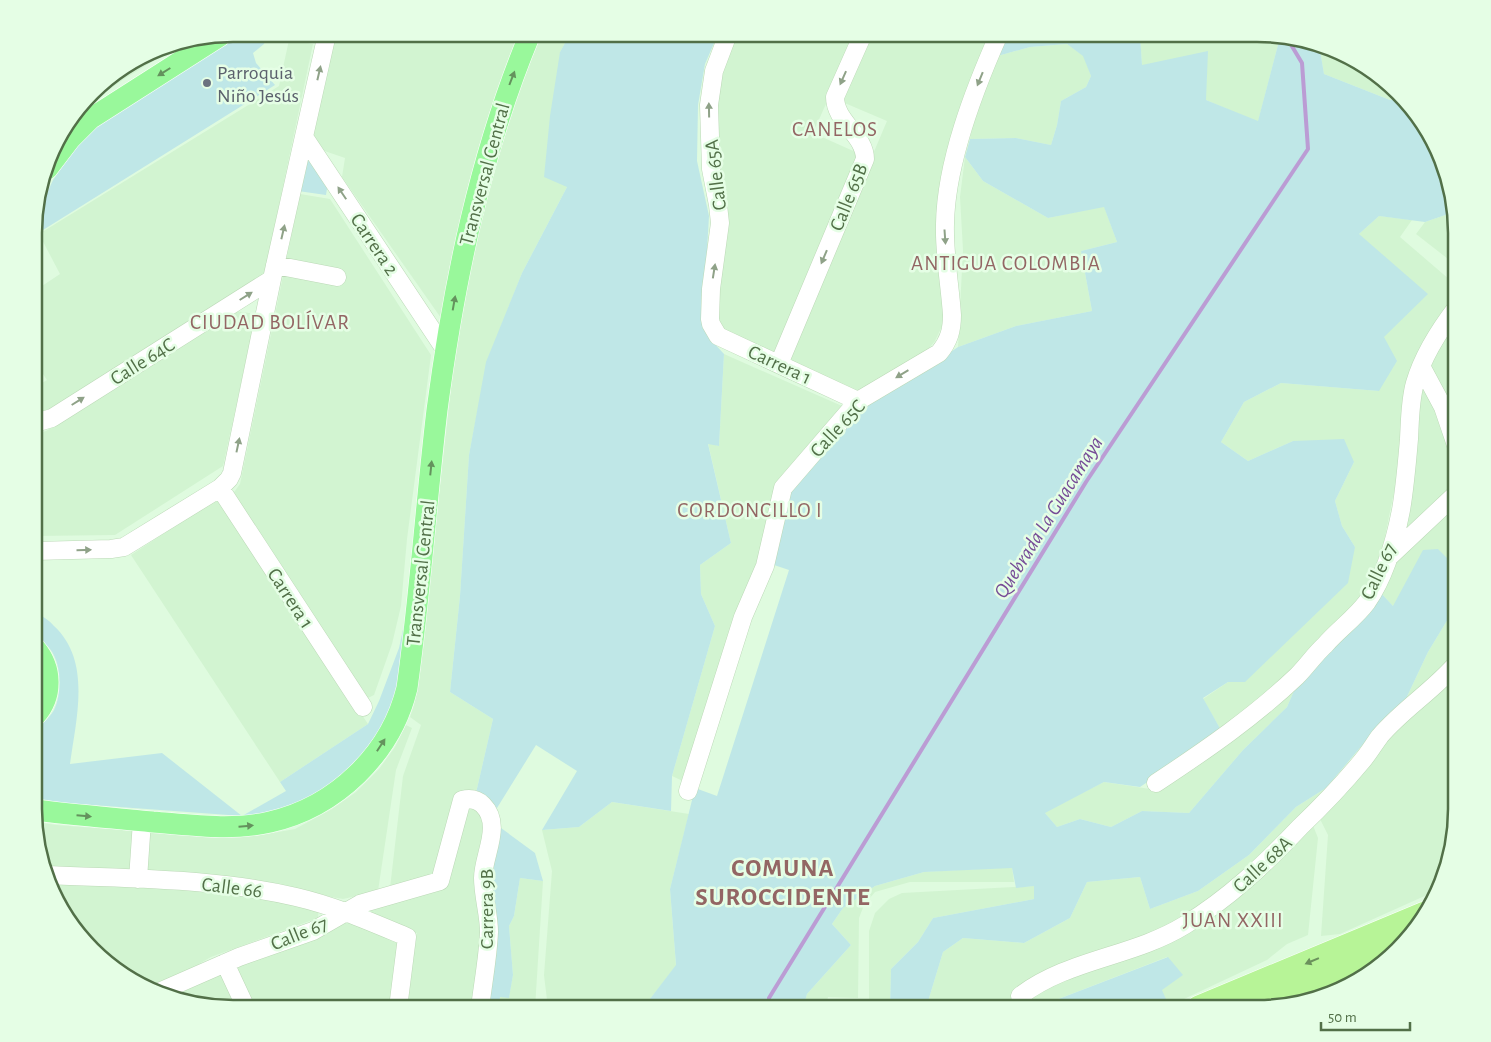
<svg xmlns="http://www.w3.org/2000/svg" width="1491" height="1042" font-family="'Alegreya Sans',sans-serif">
	<style>
		.residential { fill: #d2f4d1 }
		.green { fill: #bfe7e7 }
		.lines { fill: none; stroke-linecap: round; stroke-linejoin: round }
		.stream { stroke: #bb9cd4; stroke-width: 4 }
		.minor-casing { stroke: #bcd9b7; stroke-width: 19 }
		.major-casing { stroke: #fff; stroke-width: 22 }
		.highway-casing { stroke: #fff; stroke-width: 26 }
		.minor { stroke: #fff; stroke-width: 18 }
		.major { stroke: #99f89b; stroke-width: 21 }
		.highway { stroke: #b7f497; stroke-width: 25 }
		.oneway { fill: #64925d }
		.oneway2 { fill: #8fa288 }
		.oneway3 { fill: #6b915c }
		.worship-dot { fill: #6b7280; stroke: #e5fee5; stroke-width: 2 }
		.labels { text-anchor: middle; stroke-width: 5; stroke-linejoin: round; paint-order: stroke }
		.worship-label { font-size: 20px; fill: #5b616d; stroke: #e5fee5; text-anchor: start }
		.street-label { font-size: 20px; fill: #527048; stroke: #e5fee5 }
		.neighbourhood-label { font-size: 21px; letter-spacing: 1px; fill: #936664; stroke: #e5fee5 }
		.water-label { font-size: 21px; font-style: italic; fill: #764c97; stroke: #e5fee5 }
		.district-label { font-size: 25px; font-weight: bold; letter-spacing: 1px; fill: #936664; stroke: #e5fee5 }
		.rim { fill: none; stroke: #527048; stroke-width: 2.5 }
	</style>
	<rect width="100%" height="100%" fill="#dffbdf"/>
	<!-- residential -->
	<path class="residential" d="M336,34h184l-79,284 -99,-141 3,-19 -35,-12z
		M541,34h29l-10,18 7,135 -45,86 -35,89 -18,93 -9,141 -10,96 43,27 -17,74 -41,83 -45,12 13,-112 18,-51 -11,-8 4,-12 5,-31 36,-322 19,-105 17,-75 26,-79z
		M737,34h120l-44,99 47,21 -83,199 -52,-21 -6,-8 -2,-240z
		M870,34h120l-22,50 -18,70 -7,170 -8,17 -11,13 -64,38 -74,-33 101,-238 -47,-20z
		M1140,34h130l42,8 -33,-1 -21,81 -52,-22 -64,-35z
		M289,40l24,4 -49,232 -220,138 -9,-2v-25l12,-7 -12,-18v-36l7,-40 18,-12 -21,-40 240,-148z
		M1067,44l17,12 7,20 -5,11 -25,14 -4,24 -6,20 -35,-7 -46,1 7,-34 17,-48 36,-10z
		M1319,44l60,31 20,23 -9,2 -66,-26z
		M179,45l-55,34 -43,31 21,-26 56,-35z
		M965,157l18,24 65,37 56,-12 13,36 -36,9 11,60 -76,15 -58,21 5,-97 -3,-53z
		M300,194l30,5 101,156 -24,184 -6,67 -9,38 -18,51 -8,4 -117,-173 3,-6 -20,-25 8,-11z
		M1454,212l3,9v45l-41,-32 9,-12z
		M1379,216l33,4 -12,17 57,49v6l-28,42 -27,119 -19,93 -19,51 -77,82 -65,53 -19,-33 25,-17 127,-135 -13,-21 -7,-25 19,-39 -61,-21 -45,20 -27,-19 23,-40 37,-19 98,8 5,-54 -25,-103z
		M235,311l21,3 -33,152 -108,69 -80,1v-102l11,-3z
		M1452,327l5,10v96l-29,-70z
		M724,354l118,52 -63,72 -17,81 -77,223 -13,-6 43,-150 -14,-32 -1,-29 31,-22 -23,-100 11,3z
		M1429,386l24,67 4,30 -59,58 21,-153z
		M218,498l150,226 -88,58 -149,-227z
		M1457,499v154l-23,25 -30,25 24,-51 20,-33 -55,-13 -13,-14 16,-37z
		M1457,672v149l-10,52 -9,17 -98,44 -19,2 7,-101 -9,-18 80,-91z
		M1297,684l-10,23 -44,43 -54,63 -47,-2 -31,16 -31,-8 -23,8 -13,-15 60,-30 53,8z
		M406,725l6,3 -16,42 -18,121 -35,8 -68,-12 -132,-15 3,-41 57,4 53,1 39,-7 37,-20 24,-17 23,-23 16,-22z
		M1326,788l-49,55 -71,65 -190,87 2,10 -4,3h-88l17,-56 20,-14 61,5 46,-25 17,-36 53,-5 10,32 48,-18 51,-36 47,-48z
		M612,802l77,12 -19,75 6,77 -33,42h-95l-4,-33 8,-104 -10,-41 37,-3z
		M466,808l11,1 11,18 -5,102 -8,79h-69l11,-75 -54,-23 83,-24z
		M35,822l22,3 78,6 -3,39 -86,-4 -11,-32z
		M1312,823l6,15 -10,97 -21,9 -20,16 -98,46 -8,-16 6,-33 -132,51h-10l-2,-11 134,-54z
		M1012,867l2,15h-104l-35,10 -11,13 -5,13 -1,80 -30,-1 -3,11h-22l4,-14 44,-49 -19,-21 11,-16 32,-22 49,-14z
		M520,878l23,3 -8,127h-36l1,-11h9l4,-22 -4,-49 5,-10z
		M52,883l146,6 121,19 -1,10 -107,39 -36,21 -24,10 -37,-20 -60,-80z
		M1034,886v13l-101,19 -15,24 -27,27 -1,39h-21v-77l6,-18 14,-14 13,-6z
		M349,920l51,19 -10,69h-135l-21,-42z
		M221,974l18,34h-18l-54,-12z"/>
	<!-- green -->
	<path class="green" d="M244,34l23,1 -3,9 -11,9 3,10 19,22 -240,150 5,-26 13,-29 31,-43 34,-27z
		M570,34h148l-13,30 -7,41 -1,56 12,55 -6,103 9,22 12,13 -5,92 -11,-2 23,99 -31,22 1,29 14,32 -43,150 -1,35 -59,-9 -33,25 -37,3 35,-59 -41,-26 -39,63 -21,-15 17,-74 -43,-27 10,-96 9,-141 17,-93 36,-89 45,-86 -23,-10 6,-61 10,-64z
		M1006,34h134l2,31 66,-14 -2,49 52,21 21,-80 40,3 5,30 66,26 9,-2 32,36 23,78 -29,10 -46,-6 -20,18 69,60 -44,43 13,24 -18,30 -98,-8 -37,19 -23,40 27,19 45,-20 51,-2 10,23 -19,39 7,25 13,21 -7,36 -103,99h-17l-25,16 19,34 -82,55 -36,-5 -59,31 12,14 23,-8 31,8 31,-16 47,2 54,-63 44,-43 10,-23 83,-92 13,14 30,-56 15,-1 16,16 -6,54 -20,33 -24,51 -34,33 -44,52 -30,19 -47,48 -51,36 -48,18 -10,-32 -53,5 -17,36 -46,25 -61,-5 -20,14 -17,56h-36l1,-39 27,-27 15,-24 101,-19v-13l-18,2 -4,-20 -88,4 -49,14 -32,22 -11,16 19,21 -44,49 -4,14h-160l33,-43 -6,-76 25,-101 22,8 72,-226 -18,-6 17,-72 73,-83 52,-31 45,-31 58,-21 76,-15 -11,-60 36,-9 -13,-35 -56,11 -65,-37 -18,-24 5,-18 46,-1 35,7 6,-20 4,-24 25,-14 5,-11 -8,-20 -16,-12 -37,3 -36,10z
		M306,150l22,32 -2,13 -28,-4z
		M413,584l-19,121 -15,30 -20,23 -25,24 -39,23 -29,10 -24,1 -177,-13 -30,-5v-67c6,-6 15,-14 19,-21 8,-16 8,-46 -4,-61 -3,-5 -10,-9 -15,-13v-24c7,4 14,8 19,14 38,35 22,93 16,138l92,-11 80,63 44,-25 -6,-9 88,-58 11,-23 20,-53z
		M501,828l34,25 8,28 -23,-3 -6,38 -5,10 4,49 -4,23 -9,-1 -1,11h-15l5,-151z
		M1168,957l15,18 -21,15 7,16 -6,2h-128z"/>
	<g class="lines">
		<!-- stream -->
		<path class="stream" d="M769,1008v-10l317,-516 222,-333 -6,-86 -15,-25"/>
		<!-- minor casing -->
		<g class="minor-casing">
			<path id="minor" d="M728,34l-14,37 -5,34 2,64 7,36 2,18 -9,66 -1,30 1,5 7,12 140,65
				M304,137l142,214
				M275,265l62,12
				M779,364l86,-205c0,-24 -30,-37 -30,-62l28,-63
				M1421,366l22,41 14,41
				M35,423l17,-5 220,-139
				M220,488l143,219
				M35,551l76,-2 13,-2 96,-59 9,-9 3,-6 40,-194 55,-245
				M1388,558l69,-65
				M1156,783c50,-33 98,-66 141,-107 10,-10 18,-22 28,-31 13,-15 30,-27 42,-43 18,-26 28,-61 34,-92 4,-23 6,-48 8,-71 1,-19 1,-39 6,-56 8,-27 25,-54 42,-76
				M688,791l55,-174 22,-51 18,-78 75,-87 81,-48c10,-12 13,-23 13,-38 -2,-30 -8,-61 -7,-91 1,-62 29,-134 54,-190
				M49,875c82,4 167,3 247,22 39,9 75,25 111,40l-9,71
				M138,879l4,-58
				M225,963l21,45
				M159,992l80,-35 74,-26 47,-27 80,-23 22,-81c8,-2 15,-1 21,5 20,20 0,50 0,73 0,18 6,36 6,54 -1,25 -6,51 -9,76
				M1020,996c48,-37 113,-39 165,-71 44,-27 80,-61 115,-98 22,-21 43,-43 62,-66 7,-8 12,-17 18,-25 23,-27 54,-46 77,-73"/>
		</g>
		<!-- major casing -->
		<g class="major-casing">
			<path id="major" d="M47,169l23,-30 20,-20 130,-83
				M35,648c17,20 18,48 0,68
				M35,810c39,5 79,8 118,12 38,3 79,9 117,0 66,-15 121,-68 137,-134 13,-92 19,-185 30,-278 17,-128 43,-256 93,-376"/>
		</g>
		<!-- highway casing -->
		<g class="highway-casing">
			<path id="highway" d="M1199,1008l226,-94
				M1250,1008l144,-60"/>
		</g>
		<!-- minor -->
		<use href="#minor" class="minor"/>
		<!-- major -->
		<use href="#major" class="major"/>
		<!-- highway -->
		<use href="#highway" class="highway"/>
	</g>
	<!-- one-way arrows -->
	<defs><path id="oneway-solid" d="M-6-.8H1V-3.2L6.5 0L1 3.2V.8H-6Z" transform="scale(1.25)"/></defs>
	<g class="oneway">
		<use href="#oneway-solid" transform="translate(164 72) rotate(148)"/>
		<use href="#oneway-solid" transform="translate(512 78) rotate(-69)"/>
		<use href="#oneway-solid" transform="translate(454 303) rotate(-80)"/>
		<use href="#oneway-solid" transform="translate(431 468) rotate(-84)"/>
		<use href="#oneway-solid" transform="translate(381 745) rotate(-57)"/>
		<use href="#oneway-solid" transform="translate(84 816) rotate(5)"/>
		<use href="#oneway-solid" transform="translate(246 826) rotate(-5)"/>
	</g>
	<g class="oneway2">
		<use href="#oneway-solid" transform="translate(319 73) rotate(-77)"/>
		<use href="#oneway-solid" transform="translate(843 78) rotate(114)"/>
		<use href="#oneway-solid" transform="translate(980 79) rotate(112)"/>
		<use href="#oneway-solid" transform="translate(709 110) rotate(-91)"/>
		<use href="#oneway-solid" transform="translate(342 193) rotate(-124)"/>
		<use href="#oneway-solid" transform="translate(283 232) rotate(-77)"/>
		<use href="#oneway-solid" transform="translate(945 237) rotate(86)"/>
		<use href="#oneway-solid" transform="translate(824 257) rotate(113)"/>
		<use href="#oneway-solid" transform="translate(714 271) rotate(-81)"/>
		<use href="#oneway-solid" transform="translate(246 296) rotate(-32)"/>
		<use href="#oneway-solid" transform="translate(902 374) rotate(149)"/>
		<use href="#oneway-solid" transform="translate(78 401) rotate(-32)"/>
		<use href="#oneway-solid" transform="translate(238 445) rotate(-78)"/>
		<use href="#oneway-solid" transform="translate(84 550) rotate(-2)"/>
	</g>
	<use class="oneway3" href="#oneway-solid" transform="translate(1312 961) rotate(157)"/>
	<!-- markers -->
	<circle class="worship-dot" cx="207" cy="83" r="5"/>
	<g class="labels">
		<!-- worship labels -->
		<g class="worship-label">
			<text x="217" y="79">Parroquia<tspan x="217" dy="23">Niño Jesús</tspan></text>
		</g>
		<!-- street labels -->
		<g class="street-label">
			<text transform="translate(484 174) rotate(-75)" y="7">Transversal Central</text>
			<text transform="translate(715 175) rotate(-97)" y="7">Calle 65A</text>
			<text transform="translate(848 197) rotate(-68)" y="7">Calle 65B</text>
			<text transform="translate(375 244) rotate(56)" y="7">Carrera 2</text>
			<text transform="translate(142 361) rotate(-32)" y="7">Calle 64C</text>
			<text transform="translate(780 364) rotate(25)" y="7">Carrera 1</text>
			<text transform="translate(837 428) rotate(-47)" y="7">Calle 65C</text>
			<text transform="translate(1378 571) rotate(-65)" y="7">Calle 67</text>
			<text transform="translate(420 573) rotate(-84)" y="7">Transversal Central</text>
			<text transform="translate(291 598) rotate(57)" y="7">Carrera 1</text>
			<text transform="translate(1262 864) rotate(-43)" y="7">Calle 68A</text>
			<text transform="translate(232 887) rotate(7)" y="7">Calle 66</text>
			<text transform="translate(486 909) rotate(-90)" y="7">Carrera 9B</text>
			<text transform="translate(299 933) rotate(-22)" y="7">Calle 67</text>
		</g>
		<!-- neighbourhood labels -->
		<g class="neighbourhood-label">
			<text x="835" y="136">CANELOS</text>
			<text x="1006" y="270">ANTIGUA COLOMBIA</text>
			<text x="270" y="329">CIUDAD BOLÍVAR</text>
			<text x="750" y="517">CORDONCILLO I</text>
			<text x="1233" y="927">JUAN XXIII</text>
		</g>
		<!-- water labels -->
		<g class="water-label">
			<text transform="translate(1048 517) rotate(-58)" y="7">Quebrada La Guacamaya</text>
		</g>
		<!-- district labels -->
		<g class="district-label">
			<text x="783" y="876">COMUNA<tspan x="783" dy="29">SUROCCIDENTE</tspan></text>
		</g>
	</g>
	<!-- crop -->
	<path d="M0 0H1491V1042H0ZM233 42H1257A191 191 0 0 1 1448 233V809A191 191 0 0 1 1257 1000H233A191 191 0 0 1 42 809V233A191 191 0 0 1 233 42Z" fill="#e5fee5" fill-rule="evenodd"/>
	<path class="rim" d="M233 42H1257A191 191 0 0 1 1448 233V809A191 191 0 0 1 1257 1000H233A191 191 0 0 1 42 809V233A191 191 0 0 1 233 42Z"/>
	<!-- scale -->
	<path d="M1321 1022v8h89v-8" fill="none" stroke="#527048" stroke-width="2.5"/>
	<text x="1328" y="1022" font-size="15" fill="#527048" stroke="#e5fee5" stroke-width="4" paint-order="stroke">50 m</text>
</svg>
